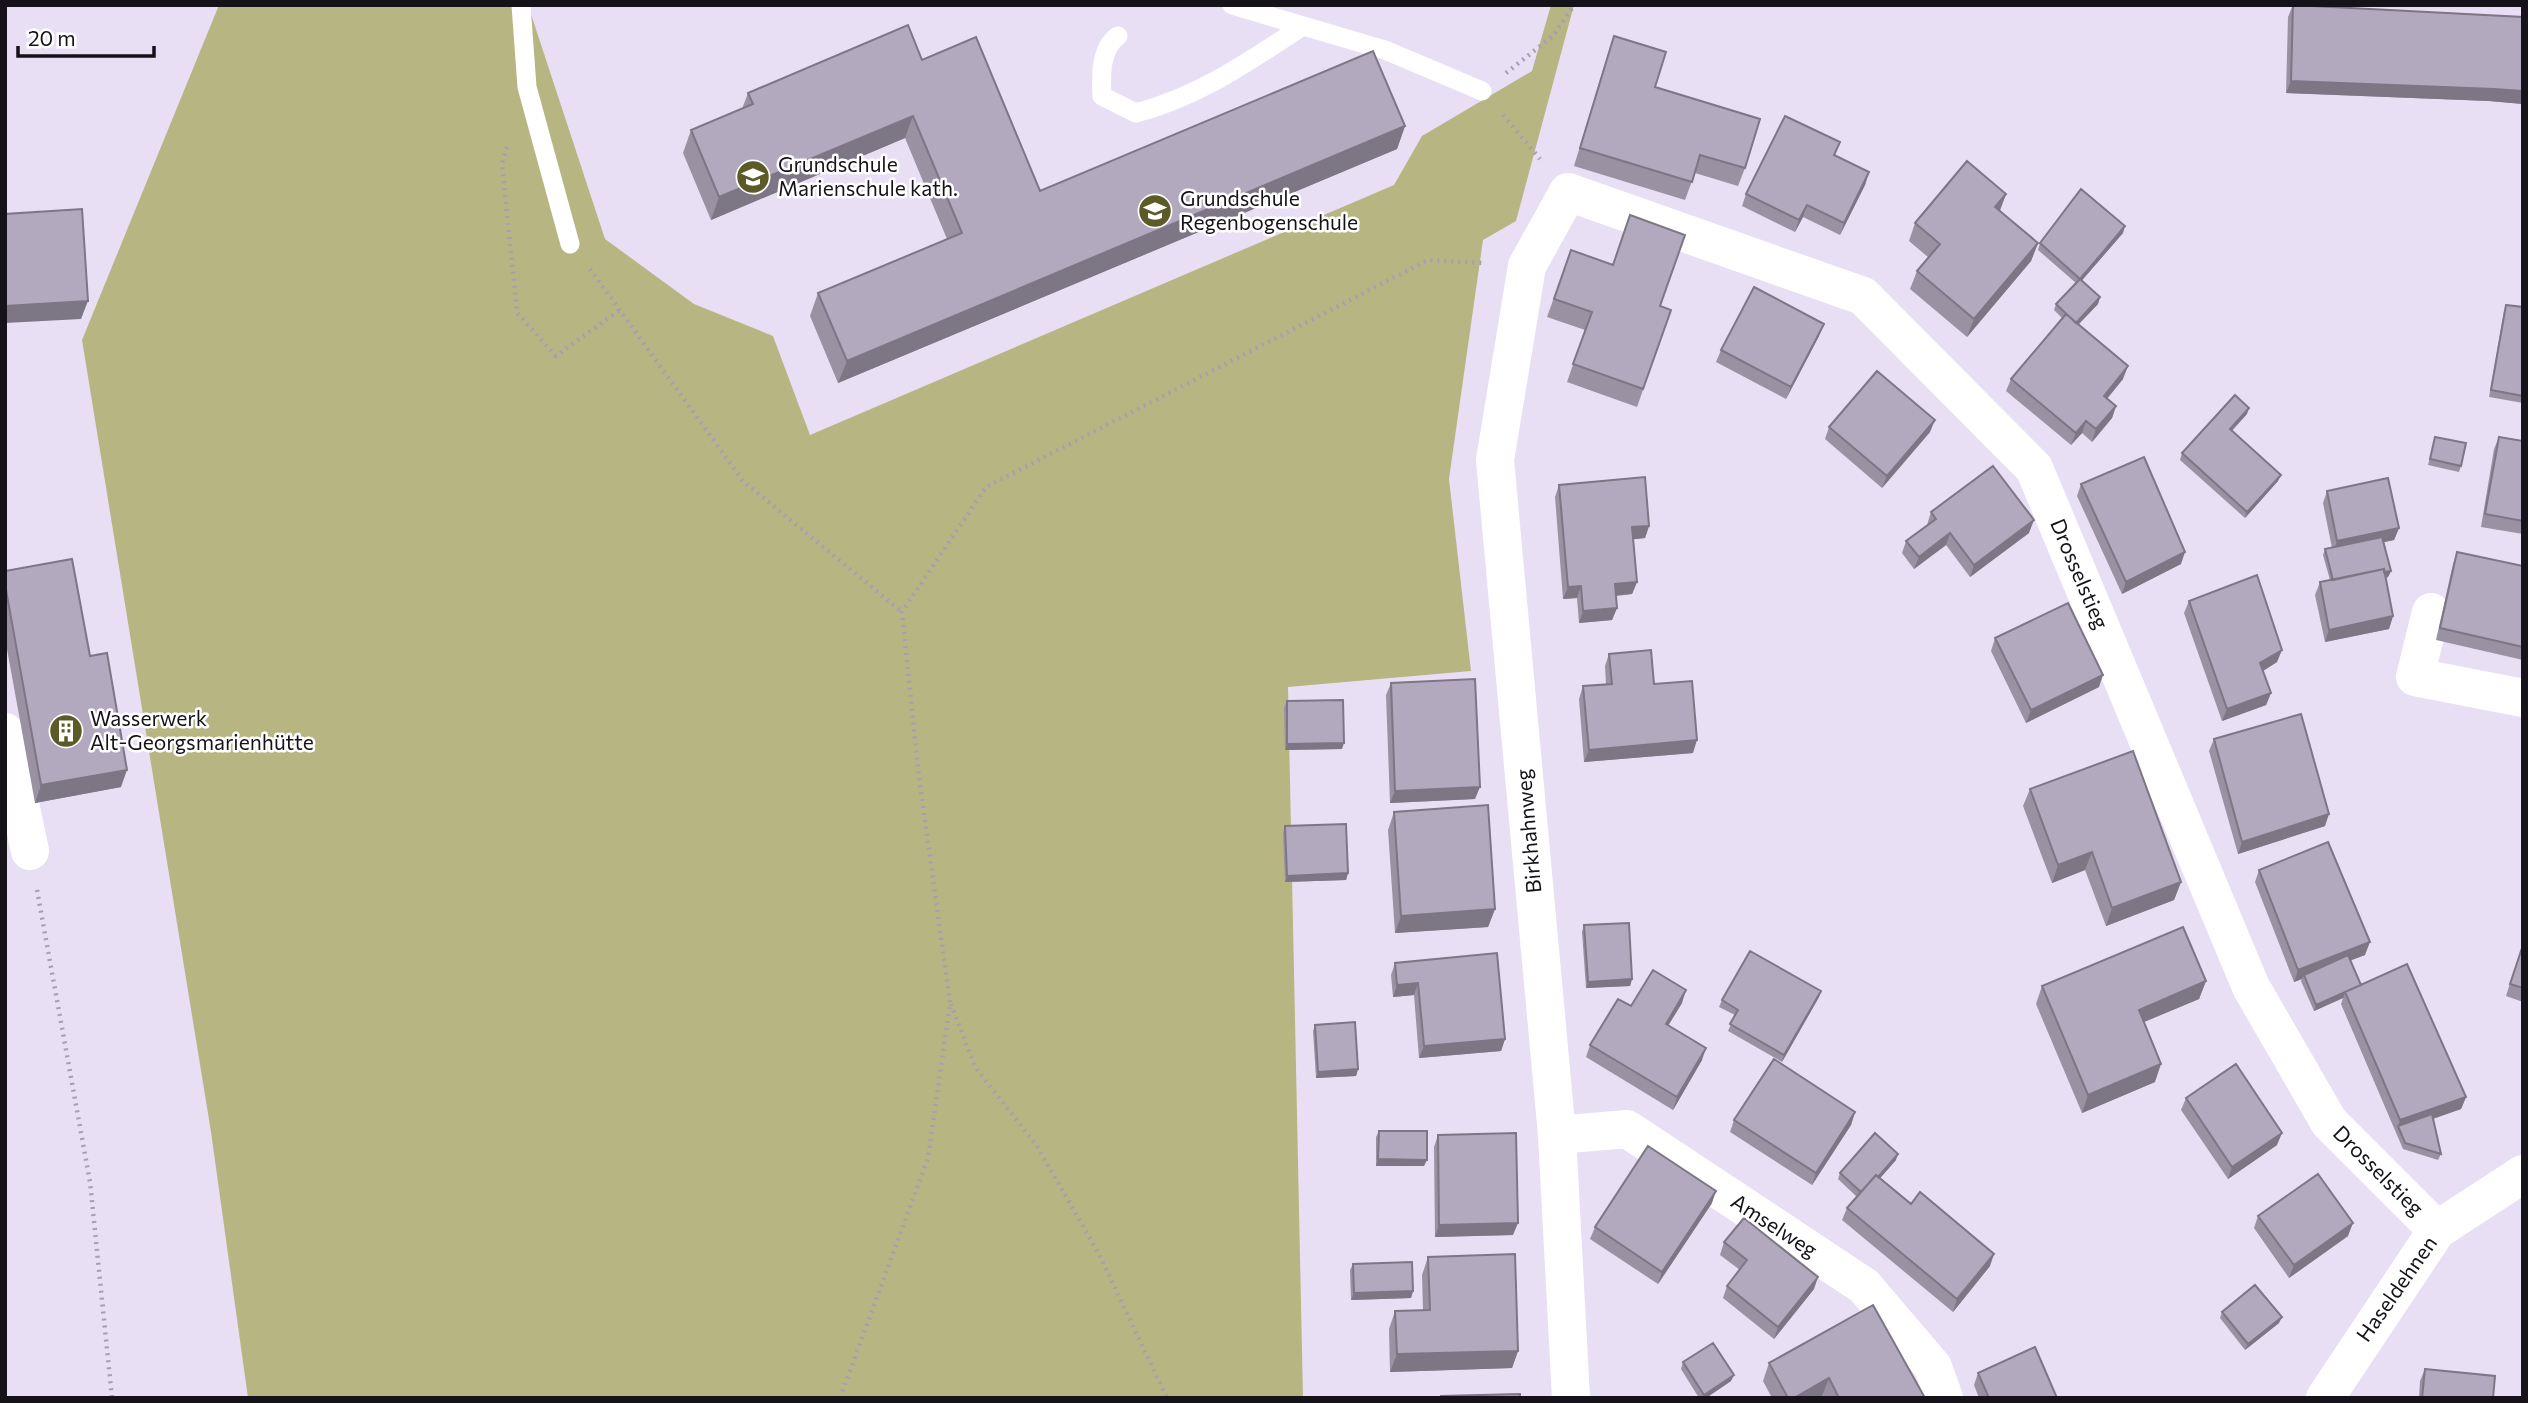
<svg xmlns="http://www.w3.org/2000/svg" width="2528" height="1403" font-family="Commissioner,sans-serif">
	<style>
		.green { fill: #b7b683 }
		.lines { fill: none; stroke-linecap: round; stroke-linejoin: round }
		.path { stroke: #a79fb0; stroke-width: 4.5; stroke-dasharray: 2 5; stroke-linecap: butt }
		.lane { stroke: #fff; stroke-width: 19 }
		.street { stroke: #fff; stroke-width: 38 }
		.wall { fill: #9a91a3 }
		.shaded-wall { fill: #7d7685 }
		.building { fill: #b3a9be; stroke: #7d7685; stroke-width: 2 }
		.labels { text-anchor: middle; stroke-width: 5; stroke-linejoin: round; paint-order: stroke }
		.poi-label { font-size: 21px; fill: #151219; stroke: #fff; text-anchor: start }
		.street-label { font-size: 21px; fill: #151219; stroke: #fff }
	</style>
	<rect width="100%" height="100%" fill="#e9dff5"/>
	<!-- green -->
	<path class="green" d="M219,5h309l77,234 89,65 79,32 37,99 584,-250 28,-49 110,-65 19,-66h23l-58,216 -33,19 -34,239 22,192 -183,16 15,711h-1055l-37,-266 -129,-792z"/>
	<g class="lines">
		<!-- path -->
		<path class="path" d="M1506,73l47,-37 21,-31
			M1503,115l37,44
			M507,147l-5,17 15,149 39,43 65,-47
			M590,269l153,212 159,131
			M37,890l53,292 22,216
			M951,1004l24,63 62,79 62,108 68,144
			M840,1398l88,-240 22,-155 -32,-234 -16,-157 84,-125 442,-227 56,3"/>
		<!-- lane -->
		<path class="lane" d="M521,5l6,82 43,157
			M1232,5l153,45 97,41
			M1118,36c-18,12 -17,41 -16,60l34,17c63,-16 113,-52 167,-87"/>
		<!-- street -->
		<path class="street" d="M2431,612l-16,65 108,21
			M5,732l25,119
			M1557,1135l70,-6 237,157 69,81 11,31
			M1571,1398l-14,-263 -62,-675 32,-194 41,-74 295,104 171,172 217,519 78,135 108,108
			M2325,1398l112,-168 86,-56"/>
	</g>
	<!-- wall -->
	<path class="wall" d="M2293,5l230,12v87l-34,-3 -203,-8 2,-76z
		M1614,36l41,51 90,81 -7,18 -43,-13 -10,27 -111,-34 34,-112z
		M922,60l118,131 365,-65 -8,23 -559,234 -28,-67 8,-23 129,-54 -42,-101 -194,82 -28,-67 8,-23 51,-21 6,-16z
		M1835,155l34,17 -4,13 -25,50 -37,-18 -8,15 -53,-26 4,-12z
		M2006,194l-6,17 38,32 -7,18 -64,76 -57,-48 7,-18 11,-14 -19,-16 6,-18z
		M2123,233l-41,47 18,17 -2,7 -20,21 45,54 -16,20 9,7 -4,12 -20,24 -10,-9 -11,12 -65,-54 5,-12 51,-61 -8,-8 2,-6 20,-21 -38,-33 2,-7z
		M1571,250l89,56 11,4 -34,97 -70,-25 18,-52 -38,-13z
		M2506,305l17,2v96l-34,-6 15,-86z
		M1819,336l-33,63 -70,-37 5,-12z
		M2247,414l-15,17 46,50 -33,37 -65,-58 2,-7z
		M1829,427l101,5 -48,56 -57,-49z
		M2435,437l26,29 -2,6 -31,-7z
		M2499,437l24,4v93l-42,-7 13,-78z
		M2081,484l100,80 -59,30 -45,-98z
		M1559,485l90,41 -4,12 -12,1 4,43 -5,12 -16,2 1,12 -5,12 -33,3 -2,-25 -14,1 -8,-102z
		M2327,491l72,37 -5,12 -10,2 7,29 -3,6 -2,1 7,38 -4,13 -64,13 -10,-47 5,-13 10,-2 -7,-25 2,-6 7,-1 -9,-45z
		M1931,512l98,21 -59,44 -24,-32 -32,24 -12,-16 4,-12 21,-16z
		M2457,552l66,14v94l-87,-20 17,-76z
		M5,571l85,85 31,131 -86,16 -30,-165z
		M2189,601l88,61 -14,9 8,22 -5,12 -44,16 -38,-108z
		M1995,638l104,49 -73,36 -35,-72z
		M1609,654l45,30 39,69 -109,9 -5,-63 4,-13 23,-1 -1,-19z
		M1391,683l84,116 -85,4 -4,-108z
		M1287,701l55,48 -57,1 -1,-43z
		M2214,739l111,87 -87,28 -29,-103z
		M2030,789l151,93 -7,18 -68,26 -21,-56 -33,13 -29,-77z
		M1394,812l101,97 -7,18 -93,6 -7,-103z
		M1285,826l63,47 -2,7 -61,2 -2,-49z
		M2259,870l106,85 -15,5 11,25 105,112 -5,12 -28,10 8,35 -3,6 -35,-11 -62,-145 2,-6 -29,13 -13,-30 1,-2 -8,3 -39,-100z
		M1584,925l48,54 -2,7 -44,2 -4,-56z
		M2523,943v59l-17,-6z
		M1395,963l110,76 -4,12 -82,7 -5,-63 -21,2 -2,-22z
		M2206,981l-7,18 -55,23 11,60 -73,31 -46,-109 6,-18z
		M1819,997l-37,65 -54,-31 7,-16 -16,-8 3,-7z
		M1682,1003l-14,22 34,35 -29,50 -87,-53 4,-12 41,-39z
		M1315,1025l43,44 -2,7 -40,2 -3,-47z
		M2186,1098l91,47 -49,34 -47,-69z
		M1855,1112l-4,13 -39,60 -82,-53 4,-12z
		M1379,1131l45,35h-48v-29z
		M1438,1135l75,100 -78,2 -1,-90z
		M1896,1160l-16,18 110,88 -37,46 -111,-92 5,-12 10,-11 -19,-18 2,-6z
		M1712,1203l-54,81 -68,-45 5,-12z
		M2258,1216l90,20 -59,42 -35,-50z
		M1724,1242l90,47 -40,50 -51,-41 4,-12 13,-16 -20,-15z
		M1428,1257l90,94 -6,17 -122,4 -1,-43 6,-18 28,-1 -1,-35z
		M1353,1264l60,27 -2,7 -60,2 -1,-30z
		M2222,1312l57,11 -34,27 -25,-32z
		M1683,1362l48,19 -25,17h-7l-18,-29z
		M1769,1363l156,35h-102l-1,-2 -3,2h-47l-9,-17z
		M2425,1369l68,29h-74l1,-17z
		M1978,1373l79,25h-78l-5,-13z"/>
	<!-- shaded-wall -->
	<path class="shaded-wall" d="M2291,81l203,8 29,2v13l-34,-3 -203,-8z
		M913,116l-8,22 -194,82 8,-23z
		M1405,126l-8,23 -559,234 9,-22z
		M1869,172l-4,13 -25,50 4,-12z
		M2006,194l-7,18 -4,-5z
		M1807,205l-4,12 -8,15 4,-12z
		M2125,226l-2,7 -45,52 2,-6z
		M2038,243l-7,18 -64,76 7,-18z
		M2100,297l-2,7 -24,25 2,-6z
		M88,301l-7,18 -76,4v-17z
		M1824,324l-5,12 -33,63 5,-12z
		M2128,366l-5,13 -24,29 5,-12z
		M2116,406l-4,12 -20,24 4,-13z
		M2249,408l-2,6 -20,21 3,-6z
		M1935,420l-5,12 -48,56 5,-12z
		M2086,421l-4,12 -11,12 5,-12z
		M2281,475l-3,6 -33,37 2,-6z
		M2034,520l-5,13 -59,44 4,-12z
		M1649,526l-4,12 -17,2 4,-13z
		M2399,528l-5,12 -61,13 4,-12z
		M1950,533l-4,12 -32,24 5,-12z
		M2185,552l-4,12 -59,30 4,-12z
		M2391,571l-3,6 -55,15 2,-7z
		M1637,582l-5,12 -22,2 5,-12z
		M1581,586l-4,12 -14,1 5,-12z
		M1617,608l-5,12 -33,3 4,-12z
		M2393,616l-4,13 -64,13 4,-12z
		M2282,650l-5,12 -22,14 5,-13z
		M2103,675l-4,12 -73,36 5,-13z
		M2271,693l-5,12 -44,16 5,-12z
		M1697,740l-4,13 -109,9 5,-12z
		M1344,743l-2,6 -57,1 2,-6z
		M127,770l-6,17 -86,16 6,-18z
		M1480,787l-5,12 -85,4 5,-12z
		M2329,814l-4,12 -87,28 4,-12z
		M2092,852l-7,18 -33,13 6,-18z
		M1348,873l-2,7 -61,2 2,-6z
		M2181,882l-7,18 -68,26 6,-18z
		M1495,909l-7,18 -93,6 6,-17z
		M2370,942l-5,13 -60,23 -1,-3 -2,4 -8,3 4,-12z
		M1632,979l-2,7 -44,2 2,-6z
		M2206,981l-7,18 -67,28 7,-17z
		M1418,983l-4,12 -21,2 4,-12z
		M1686,990l-4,13 -20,33 4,-12z
		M1821,991l-2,6 -37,65 2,-7z
		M2345,992l-2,6 -29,13 2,-6z
		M1505,1039l-4,12 -82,7 5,-12z
		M1706,1048l-4,12 -29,50 4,-13z
		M2161,1064l-6,18 -73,31 6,-18z
		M1358,1069l-2,7 -40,2 2,-6z
		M2466,1097l-5,12 -61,21 -2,-4 -2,6 4,-12z
		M1855,1112l-4,13 -39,60 4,-12z
		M2282,1133l-5,12 -49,34 4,-12z
		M1898,1154l-2,6 -35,40 2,-6z
		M1378,1159l49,1 -3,6h-48z
		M1716,1191l-4,12 -54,81 4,-12z
		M1518,1223l-5,12 -78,2 4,-12z
		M2353,1223l-5,13 -59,42 5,-13z
		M1994,1254l-4,12 -37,46 4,-13z
		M1818,1277l-4,12 -40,50 4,-12z
		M1413,1291l-2,7 -60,2 3,-7z
		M2282,1317l-3,6 -34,27 3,-6z
		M1518,1351l-6,17 -122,4 7,-18z
		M1734,1375l-3,6 -25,17h-3l1,-3z
		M1829,1378l-7,18 -3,2h-25z"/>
	<!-- building -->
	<path class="building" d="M2293,5l230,12v74l-29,-2 -203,-8z
		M908,25l14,35 54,-23 64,154 333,-140 32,75 -558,235 -29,-68 144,-60 -49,-117 -194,81 -28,-67 62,-26 -5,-11z
		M1614,36l52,16 -11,35 105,32 -15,49 -45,-13 -8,27 -112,-34z
		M1785,116l55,26 -6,13 35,17 -25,51 -37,-18 -8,15 -53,-26z
		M1967,161l39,33 -11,13 43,36 -64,76 -57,-48 23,-27 -25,-21z
		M2081,189l44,37 -45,53 -40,-36z
		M82,209l6,92 -83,5v-92z
		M1630,215l55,20 -25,71 11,4 -28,79 -70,-25 19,-52 -38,-13 17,-49 42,15z
		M2080,279l20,18 -24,26 -20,-19z
		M1754,287l70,37 -33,63 -70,-37z
		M2506,305l17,2v89l-32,-6z
		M2066,314l62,52 -24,30 12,10 -20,23 -10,-8 -10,12 -65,-54z
		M1877,371l58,49 -48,56 -58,-49z
		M2235,395l14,13 -19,21 51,46 -34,37 -65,-59z
		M2435,437l31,6 -5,23 -31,-7z
		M2499,437l24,4v80l-38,-7z
		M2144,457l41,95 -59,30 -45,-98z
		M1993,466l41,54 -60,45 -24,-32 -31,24 -13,-16 30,-22 -5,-7z
		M1645,477l4,49 -17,1 5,55 -22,2 2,24 -34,3 -2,-25 -13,1 -9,-102z
		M2388,478l11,50 -62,13 -10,-50z
		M2382,537l9,34 -7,1v-3l-51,11 -8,-31z
		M2457,552l66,14v81l-83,-19z
		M72,559l18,97 17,-3 20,117 -86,15 -36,-201v-13z
		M2384,569l9,47 -64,14 -9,-48z
		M2257,575l25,75 -22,13 11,30 -44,16 -38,-108z
		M2068,603l35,72 -72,35 -36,-72z
		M1651,650l3,34 38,-3 5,59 -108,10 -6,-64 29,-2 -3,-30z
		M1475,679l5,108 -85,4 -4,-108z
		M1343,700l1,43 -57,1v-43z
		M2301,714l28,100 -87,28 -28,-103z
		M2133,751l48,131 -69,26 -20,-56 -34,13 -28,-76z
		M1488,805l7,104 -94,7 -7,-104z
		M1346,824l2,49 -61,3 -2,-50z
		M2328,842l42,100 -72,28 -39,-100z
		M1629,923l3,56 -44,3 -4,-57z
		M2183,927l23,54 -67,29 22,54 -73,31 -46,-109z
		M2523,945v43l-13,-4z
		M1750,951l71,40 -37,64 -54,-31 8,-14 -16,-10z
		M1497,953l8,86 -81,7 -6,-63 -21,2 -2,-22z
		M2348,955l13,30 -45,20 -12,-30z
		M2407,964l59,133 -66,23 -55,-128z
		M1653,970l33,20 -20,34 40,24 -29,49 -87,-52 28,-46 13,7z
		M1355,1022l3,47 -40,3 -3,-47z
		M1774,1059l81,53 -39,61 -82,-53z
		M2236,1064l46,69 -50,34 -46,-69z
		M2432,1114l9,40 -36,-11 -7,-17z
		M1379,1131h48v29l-49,-1z
		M1516,1133l2,90 -79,2 -1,-90z
		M1875,1133l23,21 -20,23 -2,-2 -15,17 -21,-19z
		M1648,1146l68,45 -54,81 -67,-45z
		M2318,1174l35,49 -59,42 -36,-49z
		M1876,1175l35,29 9,-12 74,62 -37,45 -110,-91z
		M1744,1218l74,59 -40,50 -51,-41 20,-26 -23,-18z
		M1515,1254l3,97 -121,3 -2,-43 35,-1 -2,-53z
		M1412,1262l1,29 -59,2 -1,-29z
		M2255,1285l27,32 -34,27 -26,-32z
		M1873,1305l52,93h-86l-10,-20 -35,20h-6l-19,-35z
		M1713,1343l21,32 -30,20 -21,-33z
		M2035,1347l22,51h-68l-11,-25z
		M2425,1369l70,7 -2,22h-71z
		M1520,1394v4h-79v-2z"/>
	<!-- icons -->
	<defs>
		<g id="school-disc" transform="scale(1.75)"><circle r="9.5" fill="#5c5a26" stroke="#fff"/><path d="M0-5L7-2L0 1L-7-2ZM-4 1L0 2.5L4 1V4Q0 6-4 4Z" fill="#fff"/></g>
		<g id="building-disc" transform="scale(1.75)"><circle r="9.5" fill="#5c5a26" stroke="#fff"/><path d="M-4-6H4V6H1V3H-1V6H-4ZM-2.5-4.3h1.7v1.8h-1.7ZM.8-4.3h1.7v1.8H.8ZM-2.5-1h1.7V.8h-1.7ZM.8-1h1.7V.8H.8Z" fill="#fff"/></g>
	</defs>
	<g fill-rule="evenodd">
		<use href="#school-disc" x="753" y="177"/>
		<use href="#school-disc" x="1155" y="211"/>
		<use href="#building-disc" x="66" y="731"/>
	</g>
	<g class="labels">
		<!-- poi labels -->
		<g class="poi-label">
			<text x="778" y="172">Grundschule<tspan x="778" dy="24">Marienschule kath.</tspan></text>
			<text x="1180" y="206">Grundschule<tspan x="1180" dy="24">Regenbogenschule</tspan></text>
			<text x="90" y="726">Wasserwerk<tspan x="90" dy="24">Alt-Georgsmarienhütte</tspan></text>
		</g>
		<!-- street labels -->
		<g class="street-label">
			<text transform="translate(2079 574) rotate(67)" y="7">Drosselstieg</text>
			<text transform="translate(1529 831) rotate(-95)" y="7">Birkhahnweg</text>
			<text transform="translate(2378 1171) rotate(45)" y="7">Drosselstieg</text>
			<text transform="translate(1774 1226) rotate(33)" y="7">Amselweg</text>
			<text transform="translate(2397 1289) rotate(-55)" y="7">Haseldehnen</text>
		</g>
	</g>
	<!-- border -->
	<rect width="2528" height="1403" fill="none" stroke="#151219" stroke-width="14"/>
	<!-- scale -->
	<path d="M18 46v10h136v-10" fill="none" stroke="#151219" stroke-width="3.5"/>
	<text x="28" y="46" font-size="21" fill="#151219" stroke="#ffffff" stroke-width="5" paint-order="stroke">20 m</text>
</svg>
